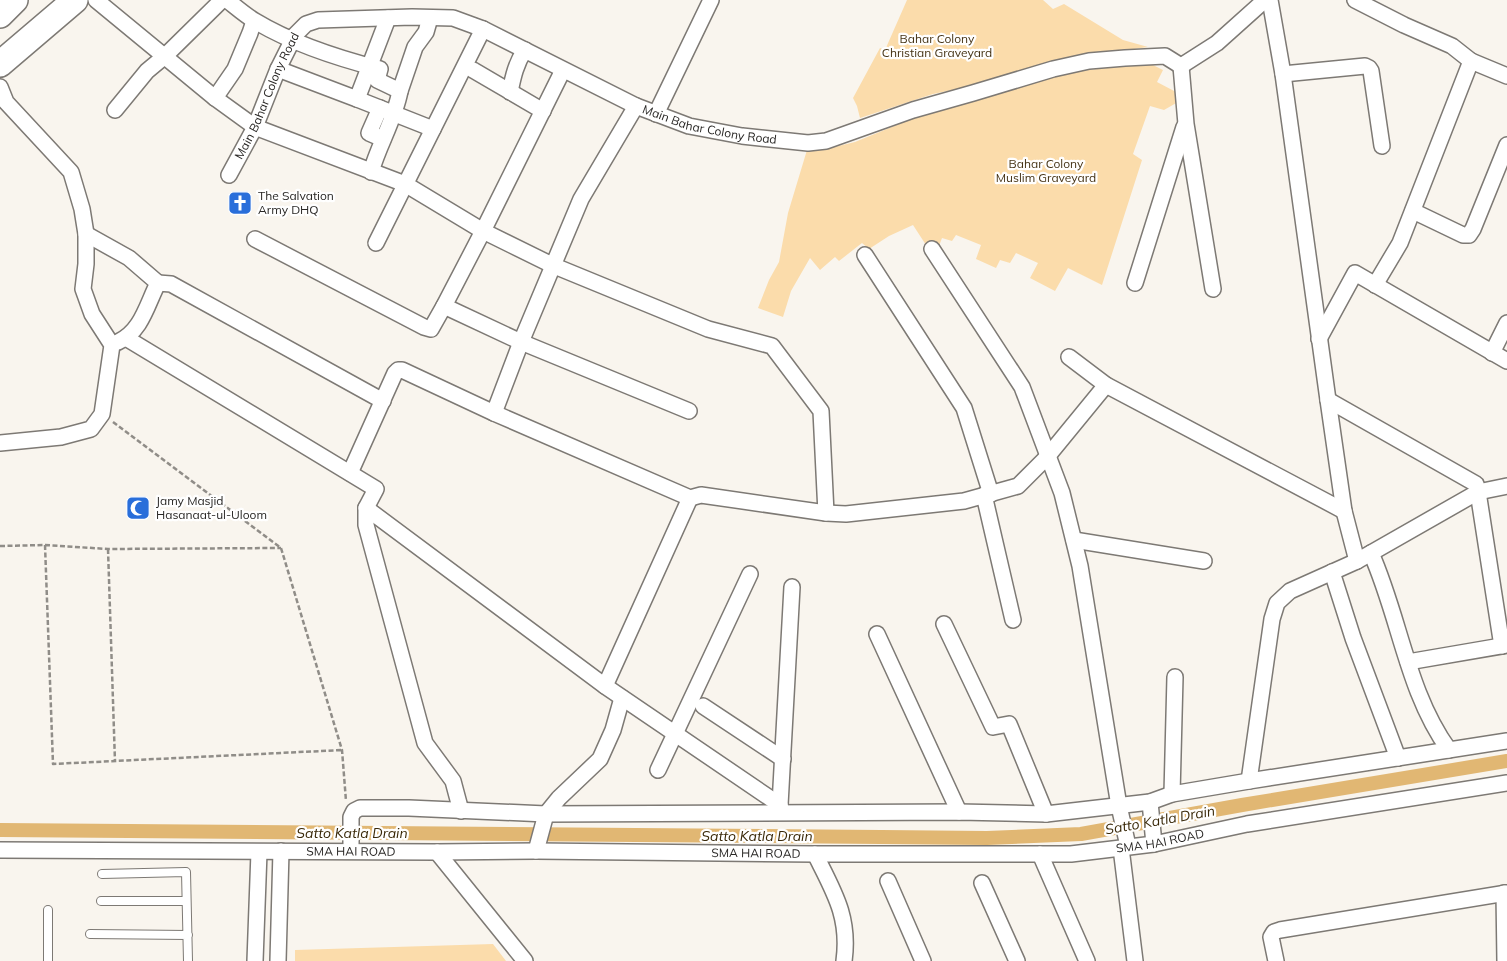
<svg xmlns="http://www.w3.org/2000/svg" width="1507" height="961" font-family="Mulish,sans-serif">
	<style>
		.green { fill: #fbdcab }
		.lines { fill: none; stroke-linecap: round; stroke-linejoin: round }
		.canal { stroke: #e1b773; stroke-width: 14 }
		.service-casing { stroke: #7d7974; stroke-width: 10 }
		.minor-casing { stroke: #7d7974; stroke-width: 18 }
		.primary-casing { stroke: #7d7974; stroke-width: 28 }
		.path { stroke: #908d88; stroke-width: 2.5; stroke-dasharray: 5 2.5; stroke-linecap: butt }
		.service { stroke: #fff; stroke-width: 8 }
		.minor { stroke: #fff; stroke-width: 15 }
		.primary { stroke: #fff; stroke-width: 25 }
		.labels { text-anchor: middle; stroke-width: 4.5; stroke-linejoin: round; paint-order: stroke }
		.park-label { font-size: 12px; fill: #463416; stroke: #fff }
		.street-label { font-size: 12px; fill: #292725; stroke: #fff }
		.poi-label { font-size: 12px; fill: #292725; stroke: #fff; text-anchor: start }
		.water-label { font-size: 14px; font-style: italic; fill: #392808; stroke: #fff }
	</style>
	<rect width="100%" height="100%" fill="#f9f5ee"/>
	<!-- green -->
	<path class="green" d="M907,0h136l10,9 11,-5 59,36 25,7 -69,10 -113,30 -33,7 -73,24 -3,-12 -4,-8 27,-50 5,2z
		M1149,63l14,7 -6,12 19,10 2,10 -14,8 -14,-4 -17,48 9,6 -40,125 -34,-17 -13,23 -25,-13 8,-15 -22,-10 -6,10 -10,-3 -4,8 -20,-9 5,-14 -25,-10 -4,6 -10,-3 -3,8 -13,-1 -13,-20 -24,11 -20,13 -7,-6 -23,18 -4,-4 -15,13 -10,-12 -19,33 -8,26 -25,-9 11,-28 10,-18 9,-49 19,-63 19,-1 29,-7 76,-31 125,-36 24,-4z
		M493,944l13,17h-211v-11z"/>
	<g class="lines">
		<!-- canal -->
		<path class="canal" d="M0,830l881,7 106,1 94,-4 161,-29 265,-44"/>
		<!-- service casing -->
		<g class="service-casing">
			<path id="service" d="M102,874l84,-2 2,89
				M101,901h85
				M90,934l98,1
				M48,961v-51"/>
		</g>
		<!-- minor casing -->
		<g class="minor-casing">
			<g id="minor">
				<path d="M96,0l119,98 40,29 150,57 78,47 69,34 156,64 64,17 49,65 5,102"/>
				<path d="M227,0c9,7 18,15 28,21 38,23 82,37 125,48l-3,11 23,11 15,-44 11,-15 4,-14"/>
				<path d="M1270,0l13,74 45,326 16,111 13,50"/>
				<path d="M1355,0l49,25 48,21 19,15 -71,182 -25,42"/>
				<path d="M1471,61l36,15"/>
				<path d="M1181,66l5,58 27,165"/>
				<path d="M278,69l79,30 31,-81"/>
				<path d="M473,70l70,41"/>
				<path d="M1283,74l82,-8 4,2 2,3 11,75"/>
				<path d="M0,87l6,15 65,70 11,37 4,25v30l-3,25 9,25 20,31 -10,69 -11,15 -30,8 -61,6"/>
				<path d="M510,92c3,-15 6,-29 15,-42"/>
				<path d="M215,98l20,-29 15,-36 4,-12"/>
				<path d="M357,99l76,30"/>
				<path d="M380,108l-11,25 14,6"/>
				<path d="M115,110l32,-39 18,-15 57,-56"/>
				<path d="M656,114l55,-114"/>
				<path d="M371,172c8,-28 24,-53 29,-81"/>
				<path id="s1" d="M229,175l26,-48 23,-58 17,-34 11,-11 12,-4 94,-3 41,1 30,11 153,77 53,20 53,10 66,7 18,-2 87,-31 60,-17 80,-24 36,-8 36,-3 40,-2 16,10 36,-23 48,-43"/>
				<path d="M1413,211l50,24h6l4,-6 34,-84"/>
				<path d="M86,234l43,24 29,25c-11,21 -16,48 -40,59"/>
				<path d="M255,239l169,88 7,2 13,-23 39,-75 80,-161"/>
				<path d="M376,243l107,-214"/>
				<path d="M932,249l90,138 40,106 18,73 39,240 9,40"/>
				<path d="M865,255l99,153 27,86"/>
				<path d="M158,283l13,1 212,117"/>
				<path d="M1135,283l49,-156"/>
				<path d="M444,306l77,36 168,69"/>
				<path d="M126,338l250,151 -10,19v17l59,218 28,38 8,30"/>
				<path d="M1319,339l36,-66 152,88"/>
				<path d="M1492,353l15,-30"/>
				<path d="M1069,357l37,28 238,126"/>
				<path d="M1328,400l148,84 2,8 24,154"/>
				<path d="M494,413l27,-71 60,-143 55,-93"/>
				<path d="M350,473l45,-100 3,-3h4l92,43 196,85 11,-3 125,18 20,1 118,-13 54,-15 29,-29 59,-72"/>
				<path d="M984,495l29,125"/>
				<path d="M366,508l239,178 175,119"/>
				<path d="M1074,540l130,21"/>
				<path d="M1371,553c29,65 36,139 78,197"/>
				<path d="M1332,572l21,66 45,120"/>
				<path d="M944,624l49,103 16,-3 37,90"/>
				<path d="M877,634l82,178"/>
				<path d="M1408,662l99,-17"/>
				<path d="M605,686l85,-188"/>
				<path d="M703,706l80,53"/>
				<path d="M658,770l92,-196"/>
				<path d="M1249,781l23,-162 5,-16 13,-12 67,-30 121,-69 29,-6"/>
				<path d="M1172,794l3,-117"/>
				<path d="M1150,802l4,42"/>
				<path d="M782,812l-2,-7 12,-218"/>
				<path d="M1121,848l14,113"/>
				<path id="s2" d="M0,850l437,2 99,-1 279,3h256l83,-10 93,-20 260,-41"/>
				<path d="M351,851v-34l3,-6 6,-3h49l137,6 413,-2 87,2 104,-12 22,-8 77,-13 258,-40"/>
				<path d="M536,851l10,-37 13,-16 41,-39 13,-29 9,-32"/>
				<path d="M437,852l88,109"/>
				<path d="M815,854c19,38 35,63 29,107"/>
				<path d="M1040,854l47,107"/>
				<path d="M888,881l35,80"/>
				<path d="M982,883l35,78"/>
				<path d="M1504,893l1,68"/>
				<path d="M255,961l4,-109"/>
				<path d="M278,961l3,-110"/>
				<path d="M1276,961l-5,-24 3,-5 6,-2 227,-37"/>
			</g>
		</g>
		<!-- primary casing -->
		<g class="primary-casing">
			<path id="primary" d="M0,15l15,-15
				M0,64l75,-64"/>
		</g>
		<!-- path -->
		<path class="path" d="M113,422l168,126 61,202 4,51
			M45,545l8,219 289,-14
			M0,546l45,-1 63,4 173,-1
			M108,549l7,213"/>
		<!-- service -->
		<use href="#service" class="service"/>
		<!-- minor -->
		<use href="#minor" class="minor"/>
		<!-- primary -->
		<use href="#primary" class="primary"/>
	</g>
	<!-- icons -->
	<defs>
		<g id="church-square" transform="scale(1.25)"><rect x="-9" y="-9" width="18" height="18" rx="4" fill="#296eda" stroke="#fff"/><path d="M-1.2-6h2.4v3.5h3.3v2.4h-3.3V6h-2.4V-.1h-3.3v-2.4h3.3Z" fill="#fff"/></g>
		<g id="mosque-square" transform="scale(1.25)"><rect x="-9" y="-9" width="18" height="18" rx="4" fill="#296eda" stroke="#fff"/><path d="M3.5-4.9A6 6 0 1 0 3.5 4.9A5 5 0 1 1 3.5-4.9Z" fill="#fff"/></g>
	</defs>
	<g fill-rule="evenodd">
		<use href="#church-square" x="240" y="203"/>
		<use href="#mosque-square" x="138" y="508"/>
	</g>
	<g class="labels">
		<!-- park labels -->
		<g class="park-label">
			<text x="937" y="43">Bahar Colony<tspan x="937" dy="14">Christian Graveyard</tspan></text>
			<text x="1046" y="168">Bahar Colony<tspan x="1046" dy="14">Muslim Graveyard</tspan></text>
		</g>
		<!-- street labels -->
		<g class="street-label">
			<text dy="4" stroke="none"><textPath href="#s1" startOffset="88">Main Bahar Colony Road</textPath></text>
			<text dy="4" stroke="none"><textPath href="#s1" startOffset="598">Main Bahar Colony Road</textPath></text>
			<text dy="4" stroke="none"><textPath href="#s2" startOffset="1161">SMA HAI ROAD</textPath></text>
			<text dy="4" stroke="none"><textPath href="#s2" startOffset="351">SMA HAI ROAD</textPath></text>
			<text dy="4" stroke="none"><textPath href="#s2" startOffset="756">SMA HAI ROAD</textPath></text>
		</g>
		<!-- poi labels -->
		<g class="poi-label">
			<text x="258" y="200">The Salvation<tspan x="258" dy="14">Army DHQ</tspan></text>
			<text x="156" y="505">Jamy Masjid<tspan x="156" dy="14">Hasanaat-ul-Uloom</tspan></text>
		</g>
		<!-- water labels -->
		<g class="water-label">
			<text transform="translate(1160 820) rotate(-10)" y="5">Satto Katla Drain</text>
			<text x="352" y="838">Satto Katla Drain</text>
			<text x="757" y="841">Satto Katla Drain</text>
		</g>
	</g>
</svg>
